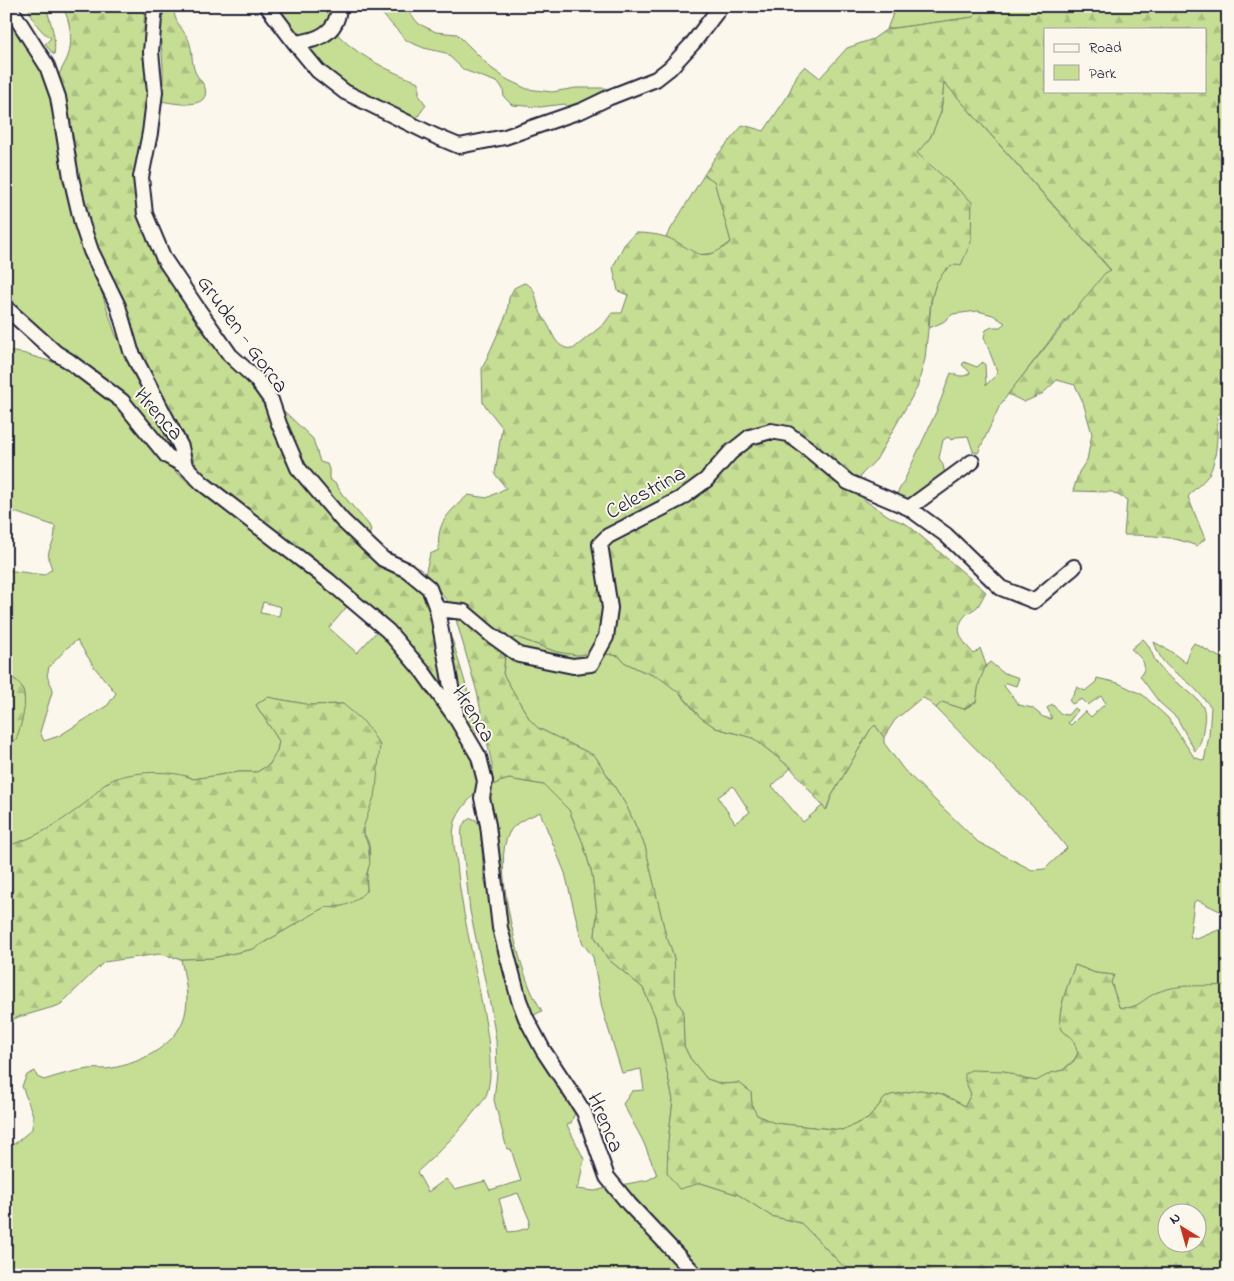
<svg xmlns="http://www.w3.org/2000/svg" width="1234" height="1281" font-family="'Indie Flower',sans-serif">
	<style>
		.green { fill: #c6de94; stroke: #748068; fill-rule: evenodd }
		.forest { fill: url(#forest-firs); stroke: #748068; fill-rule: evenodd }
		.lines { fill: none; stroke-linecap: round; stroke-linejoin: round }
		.street-casing { stroke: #22223b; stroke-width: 18 }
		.street { stroke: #fbf7ec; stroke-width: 14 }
		.labels { text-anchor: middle; stroke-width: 4; stroke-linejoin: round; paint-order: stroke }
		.street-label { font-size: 22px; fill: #22223b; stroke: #fbf7ec }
	</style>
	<defs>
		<pattern id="forest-firs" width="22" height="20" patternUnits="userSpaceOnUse" patternTransform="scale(1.25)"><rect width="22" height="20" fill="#c6de94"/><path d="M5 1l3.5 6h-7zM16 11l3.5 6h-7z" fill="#aabe80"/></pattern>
	</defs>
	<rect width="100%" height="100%" fill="#fbf7ec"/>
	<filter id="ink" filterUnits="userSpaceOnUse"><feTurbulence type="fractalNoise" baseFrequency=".02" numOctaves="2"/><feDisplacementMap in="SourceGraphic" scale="10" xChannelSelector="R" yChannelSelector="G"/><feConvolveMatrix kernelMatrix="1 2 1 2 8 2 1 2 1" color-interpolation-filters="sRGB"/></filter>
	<g filter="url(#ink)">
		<!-- green -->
		<path class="green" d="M28,6h18c4,16 11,32 8,49l-9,-11 6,-6c-12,-7 -19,-19 -23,-32z
			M272,6h61c-7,24 -9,24 -32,32l-11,-10z
			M375,6h28l16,18 17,8 21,2 34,34 17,12 19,9 25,3 24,-4h30l2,3 -37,20 -6,-7 -25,3 -28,-2 -8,-8 -1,-8 -4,-6 -35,-13 -18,-17 -22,-5 -17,-7z
			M896,6h84l-6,11 -87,12z
			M6,12l39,58 33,150 37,113 15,30 18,30 28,53 -5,2 -97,-89 -46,-39 -22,-26z
			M336,32c16,21 58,42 83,50v13l7,10 -13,18 -60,-27 -46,-45 15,-6z
			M944,82l167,189 -47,51 -64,83 -22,48 -5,-2 -5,-15 -12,1 -5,3 -3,-3 -5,3 -4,18 4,7 2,10 -32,33 -23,-2 14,-25 33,-71 14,-37c8,3 12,5 19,0l-2,-3 -6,-5 2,-3 13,5 6,-5 2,3 1,20 10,-10 1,-4 -13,-34 2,-7 6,-3h8l5,-4 -12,-8 -15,-4 -25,3 -10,8 -14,6c2,-24 1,-53 27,-64l16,-62 -56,-49 14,-15 11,-26z
			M704,175l10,5 17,62 -14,11 -22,2 -29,-18z
			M6,351l16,2 37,11 19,10 38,29 26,30 20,28 40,32 148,110 -21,25 28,25 21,-23 23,25 10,14 32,37 28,48 6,16v22c-9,8 -18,19 -22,30 -4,13 0,29 2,42 4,45 16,90 24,135 5,25 14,69 6,94 -2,6 -8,13 -13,19 -17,22 -36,41 -57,60l11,20 18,-13 9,10 30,-8 5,9 31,-9 -10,-32h-4l-13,-49 3,-28 -1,-32 -5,-32 -21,-97 -8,-71c-1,-11 -1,-17 9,-22l5,2 4,6 4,51 29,123 63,110 -5,13 -4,2 17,34 -5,26 -3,4 19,2 12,-3 83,87h-237l-3,-5 -8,5h-436v-126l11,-7 15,-13 1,-14 -11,-29 5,-11 8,-4 2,6 7,3c15,-5 29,-9 45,-11 8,-1 16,1 23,-1 30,-5 70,-25 74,-59 3,-16 -2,-34 -5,-50l31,-1 41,-9 72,-42 13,1 29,-18c-2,-16 5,-30 2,-45 -2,-8 -7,-12 -6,-20l-20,-121 -32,1 -44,-8 -11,8 23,36 -2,10 -7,13 -13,8h-18l-46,7 -5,-3 -81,6c-26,29 -62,55 -101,64v-104l10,-3c6,-21 20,-55 -10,-64v-105l38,5 8,-6c-5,-14 -5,-14 1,-27 2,-4 2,-12 2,-16l-49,-17zM263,602l18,5 -2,9 -19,-3zM77,640l18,28 21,25 -8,12 -49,31 -15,5 -4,-9 13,-43 -6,-13 2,-9 19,-20zM518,1193l12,28 -2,7 -10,3 -10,1 -9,-33z
			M283,410l30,29 7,23 7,2 2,5v10l7,5 6,10 27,31 2,5 -3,8c-23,-24 -46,-49 -64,-77 -10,-15 -17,-32 -23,-49z
			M516,637l41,15 43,1 19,3 5,6 16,8 20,8 15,10 25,29 16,11 37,10 38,30 -19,18 31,36 19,-16 5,3 4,-12 39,-67 5,-5 9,12v6l20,27 74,72 54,28 13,-1 22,-21 -26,-33 -105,-107 6,-6 22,7 12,-7c2,-12 3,-32 14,-40l12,10 17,6 -3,8 -9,-3 -3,3 15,19 13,3 11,9 8,2v-4l-4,-7 5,-4 9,10 7,1 6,-7 4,2 -10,13 3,2 14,-14 6,6 15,-14 -5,-7 -13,9 -6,-6 -10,5 -3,-4 5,-6 3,-7 8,4 11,-9 1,-4 21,5 25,12 25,23 26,39 10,4 5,-25 2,-29c-7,-8 -14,-17 -22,-24 -18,-15 -26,-15 -35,-41l16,9 16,12 4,-14 4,-6 34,19v253l-31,-15 -3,2 -4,32 1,4 6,1 31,-13v59l-70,7 -16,11 -15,6 -8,-2 -8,-25 3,-7 -19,-2 -20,-8c-5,14 -19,48 -14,62 2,7 8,7 11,11 3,4 4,11 6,15l-4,7 -11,10 -12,3 -14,8 -13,-2 -20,-8 -39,9 6,14 -6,12 -23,-12 -22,-4 -29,5 -6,3 -17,21 -26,11 -68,-7 -17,-8 -5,-9 -1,-14 -12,-9 -17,1 -15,-5 -17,-21 -6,-12 -1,-36c-13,-15 -7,-33 -9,-51 -2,-8 -4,-15 -8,-22l-21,-91 -19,-41 -31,-49 -57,-28 -8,-8 -27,-46 2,-18 -9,-9zM733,786l17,26 -15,11 -17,-26z
			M1143,639c8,7 9,18 15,26 12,17 35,25 45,42 3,7 1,16 0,23 -1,8 -3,16 -8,21l-18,-33 -18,-16 -19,-26c10,-11 0,-19 -9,-27z
			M509,779l35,6 25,25 14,33 9,31 5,39 -2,24 13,22 35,29 12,28 18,84 -5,42 33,41 38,12 32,21 30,7 51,52h-145l-86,-90 27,-5 9,-5 -14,-34 -20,-37 9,-13 12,-1 -3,-21 -19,4 -20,-65 -9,-51 -11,-15 -17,-69 -25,-61c-11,6 -25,9 -31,21 -17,29 8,124 21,155 3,8 8,16 12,23l-10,5c-20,-45 -28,-94 -35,-142 -4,-29 -8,-59 -6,-88l8,-4z"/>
		<!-- forest -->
		<path class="forest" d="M62,6h83l-1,17 6,48 -10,135 90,157 28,31 13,25 27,57 119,106 17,18 19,42 14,47 10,43 -6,2 -82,-108 -178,-141 -13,-15 -11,-26 -57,-103 -45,-123 -27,-135c0,-10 4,-14 8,-22 8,-16 5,-40 -4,-55z
			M159,6h16c-4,14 9,23 14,35 4,10 2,21 6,31 3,6 8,10 10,16 6,23 -34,15 -44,13 2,-16 3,-31 1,-47 -1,-17 -5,-31 -3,-48z
			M980,6h248v404l-4,-1 -7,7c1,16 0,49 -10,61 -6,8 -14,12 -19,20l17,42 -8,7c-25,-10 -46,-11 -73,-11l3,-35 -15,-8 -39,-1 6,-19 8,-12 5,-26 -9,-32 -8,-17 -18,-5 -15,14 -18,8 -16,-8 97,-121 6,-3 -167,-188 -3,30 -11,26 -13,15 55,49 -1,40 -10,23 -5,-1 -10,5 -10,14 -5,17 -6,59 -8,29 -41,72 -14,14 -7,13 10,7 -2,5 27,18 18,8 78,67c-3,4 -5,10 -8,14 -3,3 -7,5 -10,7 -17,15 -6,28 6,41l6,-6 6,17 -7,18 -3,19 -12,7 -22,-7 -6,6 -12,-10 -4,1 -25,21 -11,17 -9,-12 -5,5 -39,67 -5,13 -35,-42 -38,-30 -37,-10 -16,-11 -18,-22 -22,-17 -20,-8 -16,-8 -5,-6 -19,-3 -23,2 -20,-3 -41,-15 -20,10 9,9 -2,18 27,46 8,8 57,28 31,49 19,41 21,90c4,8 6,15 8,23 2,18 -4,36 9,51l1,36 6,12 17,21 15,5 17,-1 12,9 1,14 5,9 17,8 68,7 26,-11 17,-21 6,-3 29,-5 22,4 23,12 6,-12 -6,-14v-7l6,-3 33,1 20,8 12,2 15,-8 12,-3 11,-9 4,-8c-2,-4 -3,-11 -6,-15 -3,-4 -9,-4 -11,-11 -5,-13 9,-48 14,-62l20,8 19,2 -3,7 8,25c18,4 24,-9 39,-15 21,-9 47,-5 70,-7v290h-376l-51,-52 -30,-7 -32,-21 -38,-12 -22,6 -12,-16 1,-31 5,-42 -18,-84 -12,-28 -35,-29 -13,-22 2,-24 -5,-39 -9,-31 -14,-33 -25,-25 -35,-6 -10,3 -8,4 1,-21 -15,-73 -24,-83 -18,-24 -10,-10 5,-21 9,-4c-3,-29 10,-37 29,-55l19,3 19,-10 -11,-14 7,-47 -19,-24 -1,-34 25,-56 2,-15 5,-10 10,-5c13,4 11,15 15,26 2,6 7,12 10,18 6,12 8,21 24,22l31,-25 8,-11h10l6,-18 -10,-4 -5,-24 11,-22 11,-12c10,0 21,1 31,4 29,11 32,31 65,5l-17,-61 -10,-6 10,-16 29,-34 21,6 23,-34 10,-22 8,-9 15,12 27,-30 26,-9 14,-10 87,-12zM1045,29h160v62h-160zM1166,1214h30v30h-30z
			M6,675c29,9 17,44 10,65l-10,2z
			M267,697l44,8 32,-1 21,18 16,23 -4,46 -14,40 6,13 2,19 -4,13 1,14c-14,14 -23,18 -42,17l-72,42 -41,9 -31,1 -22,-5 -55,8 -44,43 -54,16v-175c29,-7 55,-24 78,-42 9,-6 16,-18 26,-23 18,-10 65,-12 83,-2l46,-7h18l13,-8 7,-13 2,-10 -23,-36z"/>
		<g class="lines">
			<!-- street casing -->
			<g class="street-casing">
				<path id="street" d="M9,6l38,60 11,31 13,80 11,47 9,27 27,55 13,45 50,96 4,19
					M155,6l-4,46 4,40 -5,41 -9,44 4,37 19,45 31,46 35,50 26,24 15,21 8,24 19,44 44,52 41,39 24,11 22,18 8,21 19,105
					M267,6l28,37 23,28 27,21 90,44 24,10 46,-9 78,-27 27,-13 46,-18 14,-11 23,-25 28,-37
					M295,43c22,-2 43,-10 44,-37
					M6,308l50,45 13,8 53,40 45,55 18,10 17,17 127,98 59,50 35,41 33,46 23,39 6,24 -3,17 6,27 12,103 19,72 7,18 17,32 41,62 23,65 22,27 67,71
					M909,508l63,-46
					M437,609l27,3 26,22 29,21 54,11 18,-2 15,-27 4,-29 -10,-64 8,-8 72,-37 26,-19 24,-27 20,-16 21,-6 17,3 18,13 42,35 61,26 37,27 55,53 33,13 40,-34"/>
			</g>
			<!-- street -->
			<use href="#street" class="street"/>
		</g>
	</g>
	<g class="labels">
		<!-- street labels -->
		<g class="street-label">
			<text transform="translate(244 333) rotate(54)" y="8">Gruden - Gorca</text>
			<text transform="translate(160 413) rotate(48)" y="8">Hrenca</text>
			<text transform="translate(645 491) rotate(-29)" y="8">Celestrina</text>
			<text transform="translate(475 713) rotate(58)" y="8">Hrenca</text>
			<text transform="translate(607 1122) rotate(67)" y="8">Hrenca</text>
		</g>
	</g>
	<!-- margin -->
	<rect width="1234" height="1281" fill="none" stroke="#fbf7ec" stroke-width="25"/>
	<rect x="12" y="12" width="1209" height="1256" fill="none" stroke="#22223b" stroke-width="2" filter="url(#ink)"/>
	<!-- legend -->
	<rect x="1044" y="28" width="162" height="65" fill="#fbf7ec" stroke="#a4a2a5"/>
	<rect x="1054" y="44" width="25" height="8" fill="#fbf7ec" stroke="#a4a2a5"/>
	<text x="1089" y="52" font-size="15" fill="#22223b">Road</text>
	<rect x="1054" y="65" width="25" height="15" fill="#c6de94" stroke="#a4a2a5"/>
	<text x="1089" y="78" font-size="15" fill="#22223b">Park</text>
	<!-- north arrow -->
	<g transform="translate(1182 1228) rotate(323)"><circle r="24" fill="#fbf7ec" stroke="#a4a2a5"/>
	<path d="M0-4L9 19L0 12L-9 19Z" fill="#c8321e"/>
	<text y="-8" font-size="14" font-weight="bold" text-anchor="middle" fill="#22223b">N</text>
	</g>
</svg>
